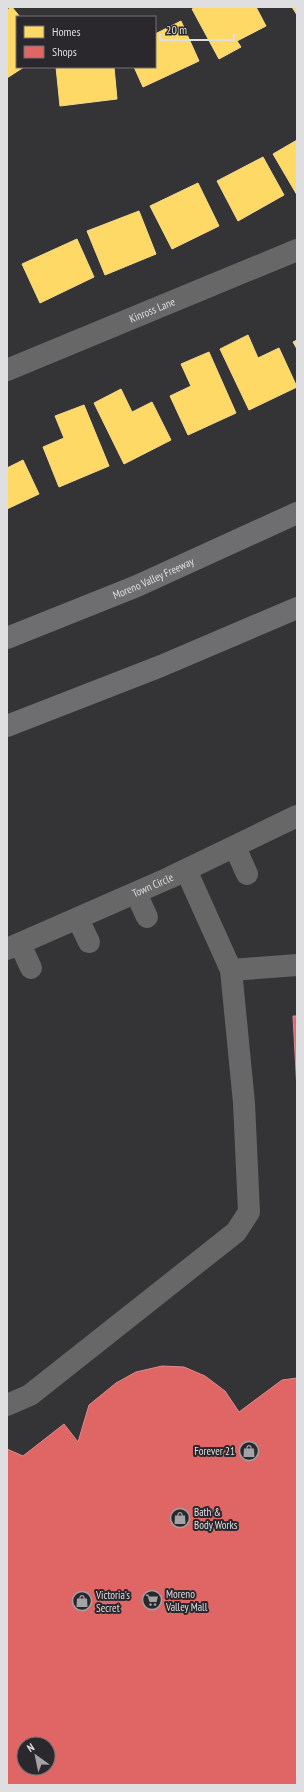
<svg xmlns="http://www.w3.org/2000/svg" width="304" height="1792" font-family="'PT Sans Narrow',sans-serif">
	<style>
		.homes { fill: #ffd966; stroke: #f5da8b }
		.shops { fill: #e06666; stroke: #e08a8b; fill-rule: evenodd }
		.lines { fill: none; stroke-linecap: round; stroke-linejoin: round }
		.minor { stroke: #676768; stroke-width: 22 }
		.highway { stroke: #6e6d6f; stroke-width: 22 }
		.labels { text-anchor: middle; stroke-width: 4; stroke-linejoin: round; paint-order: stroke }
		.street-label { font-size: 11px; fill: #dfdee1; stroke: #2a282d }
		.poi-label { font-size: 11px; fill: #dfdee1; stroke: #2a282d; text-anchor: start }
	</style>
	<rect width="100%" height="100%" fill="#343336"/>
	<!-- homes -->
	<path class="homes" d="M12,7l8,10h-3v50h7l-17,11v-68z
		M196,7h60l10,19 -29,15 4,6 -22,12 -27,-50z
		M292,7h5v8z
		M181,21l18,40 -56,26 -9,-20h21v-33z
		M56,67h58l3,32 -57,7z
		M297,140v55l-24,-41z
		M263,157l21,38 -46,26 -21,-40z
		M198,183l21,43 -47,23 -22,-43z
		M139,211l17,43 -51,21 -18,-44z
		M77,239l17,38 -54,26 -18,-39z
		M248,335l10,23 21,-10 18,39 -48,23 -29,-61z
		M297,340v9l-4,-7z
		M209,352l27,61 -48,22 -18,-39 21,-10 -10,-22z
		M121,389l11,23 20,-10 19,38 -47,24 -30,-61z
		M84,405l25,61 -50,21 -16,-40 21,-9 -9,-22z
		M23,460l16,34 -32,15v-41z"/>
	<!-- shops -->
	<path class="shops" d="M293,1016h4v75z
		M162,1366l22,1 21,9 20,15 14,21 43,-32 15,-2v407h-290v-336l16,7 41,-32 14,18 11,-37 27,-22 20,-11zM24,1744h24v24h-24z"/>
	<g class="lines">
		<!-- minor -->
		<g class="minor">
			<path id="s1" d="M7,370l290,-120"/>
			<path d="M235,847l12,27"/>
			<path d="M136,893l11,24"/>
			<path d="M78,919l11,23"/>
			<path d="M20,944l11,24"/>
			<path id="s2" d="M7,949l162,-71 128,-62"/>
			<path d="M231,970l66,-5"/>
			<path d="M7,1405l23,-10 201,-159 5,-4 13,-20 -5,-109 -13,-133 -45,-100"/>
		</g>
		<!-- highway -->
		<g class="highway">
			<path id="s3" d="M7,638l130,-52 160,-73"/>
			<path d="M7,726l154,-60 136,-58"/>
		</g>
	</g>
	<!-- icons -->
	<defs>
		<g id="shop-ring" transform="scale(1)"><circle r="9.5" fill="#2a282d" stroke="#a3a2a5" stroke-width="1.5"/><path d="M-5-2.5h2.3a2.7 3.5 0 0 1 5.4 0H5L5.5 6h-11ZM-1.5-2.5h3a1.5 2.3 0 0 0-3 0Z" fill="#a3a2a5"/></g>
		<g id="supermarket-ring" transform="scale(1)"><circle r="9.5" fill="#2a282d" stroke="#a3a2a5" stroke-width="1.5"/><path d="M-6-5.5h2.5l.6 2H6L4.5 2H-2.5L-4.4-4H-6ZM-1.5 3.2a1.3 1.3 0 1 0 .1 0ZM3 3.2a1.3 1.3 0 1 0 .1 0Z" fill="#a3a2a5"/></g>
	</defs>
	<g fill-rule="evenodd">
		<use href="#shop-ring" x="249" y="1451"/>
		<use href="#shop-ring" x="180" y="1518"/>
		<use href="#supermarket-ring" x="152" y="1600"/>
		<use href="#shop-ring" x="82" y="1601"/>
	</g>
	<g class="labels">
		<!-- street labels -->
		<g class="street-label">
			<text dy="4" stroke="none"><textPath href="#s1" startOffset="157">Kinross Lane</textPath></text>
			<text dy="4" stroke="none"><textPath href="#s3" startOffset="158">Moreno Valley Freeway</textPath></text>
			<text dy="4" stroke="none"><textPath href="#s2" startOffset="159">Town Circle</textPath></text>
		</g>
		<!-- poi labels -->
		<g class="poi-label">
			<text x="235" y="1455" text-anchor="end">Forever 21</text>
			<text x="194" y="1516">Bath &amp;<tspan x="194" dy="13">Body Works</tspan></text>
			<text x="166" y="1598">Moreno<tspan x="166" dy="13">Valley Mall</tspan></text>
			<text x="96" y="1599">Victoria's<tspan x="96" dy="13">Secret</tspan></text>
		</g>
	</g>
	<!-- border -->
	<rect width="304" height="1792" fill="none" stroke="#dfdee1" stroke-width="16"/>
	<!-- legend -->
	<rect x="16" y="16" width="140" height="52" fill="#2a282d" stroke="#727175"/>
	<rect x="24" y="26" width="20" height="12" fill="#ffd966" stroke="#727175"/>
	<text x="52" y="36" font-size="12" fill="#dfdee1">Homes</text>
	<rect x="24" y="46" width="20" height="12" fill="#e06666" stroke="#727175"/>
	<text x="52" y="56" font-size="12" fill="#dfdee1">Shops</text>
	<!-- north arrow -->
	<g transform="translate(36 1756) rotate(327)"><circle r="19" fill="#2a282d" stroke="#727175"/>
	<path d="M0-3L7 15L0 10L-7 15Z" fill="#a3a2a5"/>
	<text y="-6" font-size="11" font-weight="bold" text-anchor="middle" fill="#dfdee1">N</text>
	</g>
	<!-- scale -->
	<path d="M160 34v6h74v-6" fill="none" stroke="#dfdee1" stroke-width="2"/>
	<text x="166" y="34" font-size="12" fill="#dfdee1" stroke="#2a282d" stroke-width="3" paint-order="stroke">20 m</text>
</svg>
